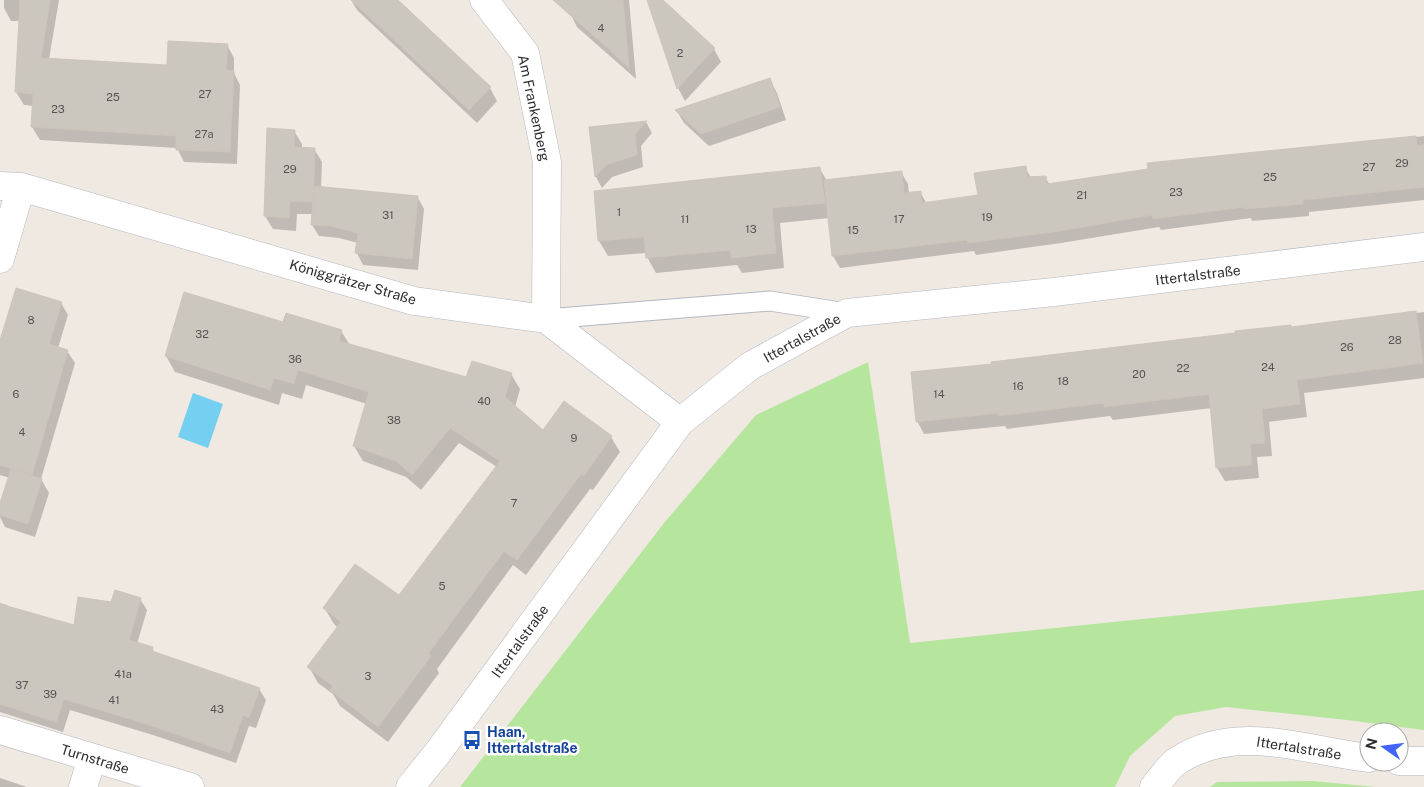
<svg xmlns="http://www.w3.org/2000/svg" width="1424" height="787" font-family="'Public Sans',sans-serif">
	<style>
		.green { fill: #b6e59e }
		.water { fill: #75cff0 }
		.shadow { fill: #0003 }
		.building { fill: #cbc7bf; stroke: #cbc5ba }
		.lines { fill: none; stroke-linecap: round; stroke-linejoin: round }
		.lane-casing { stroke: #b4b7c1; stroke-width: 21 }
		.street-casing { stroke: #b4b7c1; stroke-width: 29 }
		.secondary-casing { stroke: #b4b7c1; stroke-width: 29 }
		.lane { stroke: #fff; stroke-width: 19 }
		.street { stroke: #fff; stroke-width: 28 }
		.secondary { stroke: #fff; stroke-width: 28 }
		.labels { text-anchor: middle; stroke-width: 5; stroke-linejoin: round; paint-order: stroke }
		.number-label { font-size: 11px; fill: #555452 }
		.street-label { font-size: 14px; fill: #2e2e2e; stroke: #fff }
		.transit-label { font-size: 14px; font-weight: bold; fill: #164399; stroke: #fff; text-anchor: start }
	</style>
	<rect width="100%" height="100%" fill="#efe9e1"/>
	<!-- green -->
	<path class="green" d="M868,362l42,281 514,-53v140l-77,-10 -121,-13 -51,9 -45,40 -15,31h-655l204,-264 92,-108z
		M1313,781l63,6h-166l7,-5z"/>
	<!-- water -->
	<path class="water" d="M193,393l30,11 -15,44 -30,-11z"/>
	<!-- shadow -->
	<path class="shadow" d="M4,0h55l-10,59 119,7 59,-21 7,13v15l6,12 -3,79 -53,-2 -7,-14 -137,-8 -8,-13 2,-21 -10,-1 -8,-13 4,-71h-9l-7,-13z
		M351,0h45l94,88 7,13 -20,22 -120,-113z
		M568,0h61l7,79 -59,-52 -7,-14z
		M662,41l52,8 7,13 -36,39 -7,-13z
		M770,80l7,13 9,27 -77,26 -25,-23 -7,-12z
		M646,122l6,11 -11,13 2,21 -31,10 -10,11 -6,-11 -6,-49z
		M268,130l26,1 8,13v4l12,1 8,13 -1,26 97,10 6,11 -6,61 -55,-5 -6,-12 1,-10 -19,-5 -20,-2 -7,-11 1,-11h-16l-1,17 -23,-2 -8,-13z
		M1424,136v64l-115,12v4l-57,5 -1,-3 -90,12 -2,-3 -98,16 -85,12 -2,-4 -134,17 -7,-12 -4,-38 -49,5 4,45 -42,5 -5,-8 -81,8 -9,-16 -1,-4 -38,3 -9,-15 221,-72 7,12 74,-9 7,12 1,10 11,-2 7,12 52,-8 46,-29 6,11 14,-1 5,8z
		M61,303l7,12 -10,33 9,3 8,12 -34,116 8,14 -14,44 -30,-10 -5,-10v-10l10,-29 -10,-3v-129z
		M1424,312v66l-120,15 3,24 -38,5 3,34 -15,1 2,21 -34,3 -8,-13 -5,-60 -99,12 -3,-4 -103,13 -2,-3 -81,8 -7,-13 76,-56z
		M284,323l57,8 9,14 117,33 44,-4 9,15 -5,18 28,25 68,5 9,15 -27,38 -3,-1 -64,86 -13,-10 -76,104 2,4 -51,69 -48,-36 -7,-12 -15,-11 -9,-16 29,-39 -4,-4 -9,-15 74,-13 98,-129 -38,-24 -38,47 -15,-13 -43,-16 -9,-15 13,-42 -61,-19 -4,14 -20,-6 -3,12 -104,-33 -9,-16z
		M140,599l7,11 -10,34 15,5 3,4 104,36 7,11 -10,28 -7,-2 -13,37 -83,-28 -83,-25 -7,22 -63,-20v-109l7,2 2,3 66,18 37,-22z
		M0,778l27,9h-27z"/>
	<!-- building -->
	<path class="building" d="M20,0h30l-9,58 126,7 1,-24 60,3 -2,26 8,1 -4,81 -54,-2v-14l-145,-9 2,-33 -18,-2z
		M351,0h47l93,87 -22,23z
		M553,0h70l6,68 -27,-25z
		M647,0h16l52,48 -38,41z
		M770,78l10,29 -79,27 -26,-24z
		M647,121l-12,13 2,21 -31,10 -11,12 -6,-50z
		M267,128l28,2 -1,17 21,1 -2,54 -23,-1 -1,17 -25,-2z
		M1416,136l1,10 7,-1v42l-121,13v4l-59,5v-2l-91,12 -1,-4 -99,17 -85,11 -1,-3 -135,16 -8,-76 78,-9 2,22 17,-2 1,12 56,-8 -4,-22 52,-7 1,11 19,-1 1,8 101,-15 -1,-6z
		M820,167l5,36 -53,5 4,45 -44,5 -2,-8 -84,8 -2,-21 -46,4 -4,-50z
		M314,186l104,10 -6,63 -57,-6 3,-20 -27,-7 -20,-1z
		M16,288l46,14 -13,42 19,6 -36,125 -32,-10v-125z
		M184,292l99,30 3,-9 56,17 -3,11 127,36 6,-16 40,12 -7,24 38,33 21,-29 48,35 -28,40 -3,-2 -64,86 -13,-9 -76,103 3,2 -53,71 -48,-37 3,-4 -26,-19 34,-45 -18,-14 32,-44 44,31 101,-134 -50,-33 -38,47 -16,-14 -43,-15 16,-54 -71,-22 -4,14 -20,-6 -4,12 -105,-34z
		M1416,311l7,52 -126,17 3,24 -38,5 3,34 -15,1 2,21 -36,3 -7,-74 -105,13v-4l-106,13v-3l-82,9 -5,-50 81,-8 -1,-2 244,-29v-2l56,-6v2z
		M11,469l31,10 -14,45 -28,-9v-12z
		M115,590l26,8 -12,42 24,7 -1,4 108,37 -11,30 -6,-3 -13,38 -84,-29 -82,-25 -8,23 -56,-18v-100l74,21 4,-28 33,5z"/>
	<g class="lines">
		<!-- lane casing -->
		<g class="lane-casing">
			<path id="lane" d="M546,319l224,-18 77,12"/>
		</g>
		<!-- street casing -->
		<g class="street-casing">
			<path id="street" d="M484,0l41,53 22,109 -1,157
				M0,186l21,1 393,114 132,18 134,103
				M0,259l21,-72
				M83,787l9,-28"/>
		</g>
		<!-- secondary casing -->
		<g class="secondary-casing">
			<path id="secondary" d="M0,730l190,57
				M1399,761h25
				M410,787l29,-36 241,-329 70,-56 97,-53 207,-21 370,-45
				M1154,787c7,-8 14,-20 23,-26 60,-39 128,-10 192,-3"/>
		</g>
		<!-- lane -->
		<use href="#lane" class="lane"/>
		<!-- street -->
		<use href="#street" class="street"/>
		<!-- secondary -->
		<use href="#secondary" class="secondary"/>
	</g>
	<!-- icons -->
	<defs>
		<g id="bus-bare" transform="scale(1.5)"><path d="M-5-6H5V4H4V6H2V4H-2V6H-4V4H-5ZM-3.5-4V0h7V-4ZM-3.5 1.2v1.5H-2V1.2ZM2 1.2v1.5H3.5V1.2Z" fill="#1a4fb4" stroke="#fff" stroke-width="2.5" paint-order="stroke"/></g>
	</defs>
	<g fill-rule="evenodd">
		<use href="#bus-bare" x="472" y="740"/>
	</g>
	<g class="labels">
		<!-- number labels -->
		<g class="number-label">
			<text x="601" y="32">4</text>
			<text x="680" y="57">2</text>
			<text x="205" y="98">27</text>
			<text x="113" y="101">25</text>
			<text x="58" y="113">23</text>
			<text x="204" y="138">27a</text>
			<text x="1402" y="167">29</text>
			<text x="1369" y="171">27</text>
			<text x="290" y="173">29</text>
			<text x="1270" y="181">25</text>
			<text x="1176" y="196">23</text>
			<text x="1082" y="199">21</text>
			<text x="619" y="216">1</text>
			<text x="388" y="219">31</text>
			<text x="987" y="221">19</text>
			<text x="685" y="223">11</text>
			<text x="899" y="223">17</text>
			<text x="751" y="233">13</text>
			<text x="853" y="234">15</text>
			<text x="31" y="324">8</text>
			<text x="202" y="338">32</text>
			<text x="1395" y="344">28</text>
			<text x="1347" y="351">26</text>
			<text x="295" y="363">36</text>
			<text x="1268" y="371">24</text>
			<text x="1183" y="372">22</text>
			<text x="1139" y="378">20</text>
			<text x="1063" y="385">18</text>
			<text x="1018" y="390">16</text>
			<text x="16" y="398">6</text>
			<text x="939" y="398">14</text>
			<text x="484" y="405">40</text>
			<text x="394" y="424">38</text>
			<text x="22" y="436">4</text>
			<text x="574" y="442">9</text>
			<text x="514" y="507">7</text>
			<text x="442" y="590">5</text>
			<text x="123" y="678">41a</text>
			<text x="368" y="680">3</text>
			<text x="22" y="689">37</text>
			<text x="50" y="698">39</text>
			<text x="114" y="704">41</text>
			<text x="217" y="713">43</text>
		</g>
		<!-- street labels -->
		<g class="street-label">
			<text transform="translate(534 108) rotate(78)" y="5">Am Frankenberg</text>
			<text transform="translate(1198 275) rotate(-7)" y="5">Ittertalstraße</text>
			<text transform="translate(353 282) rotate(16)" y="5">Königgrätzer Straße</text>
			<text transform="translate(802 338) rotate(-29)" y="5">Ittertalstraße</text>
			<text transform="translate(520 641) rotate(-54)" y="5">Ittertalstraße</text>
			<text transform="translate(1299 748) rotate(9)" y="5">Ittertalstraße</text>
			<text transform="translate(95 759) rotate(17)" y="5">Turnstraße</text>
		</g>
		<!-- transit labels -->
		<g class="transit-label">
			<text x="487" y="737">Haan,<tspan x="487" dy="16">Ittertalstraße</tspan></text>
		</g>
	</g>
	<!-- north arrow -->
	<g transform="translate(1384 747) rotate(284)"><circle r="24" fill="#ffffff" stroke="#ababab"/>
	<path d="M0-4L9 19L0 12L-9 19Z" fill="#4264fb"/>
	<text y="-8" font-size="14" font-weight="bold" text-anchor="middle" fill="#2e2e2e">N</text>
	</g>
</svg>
